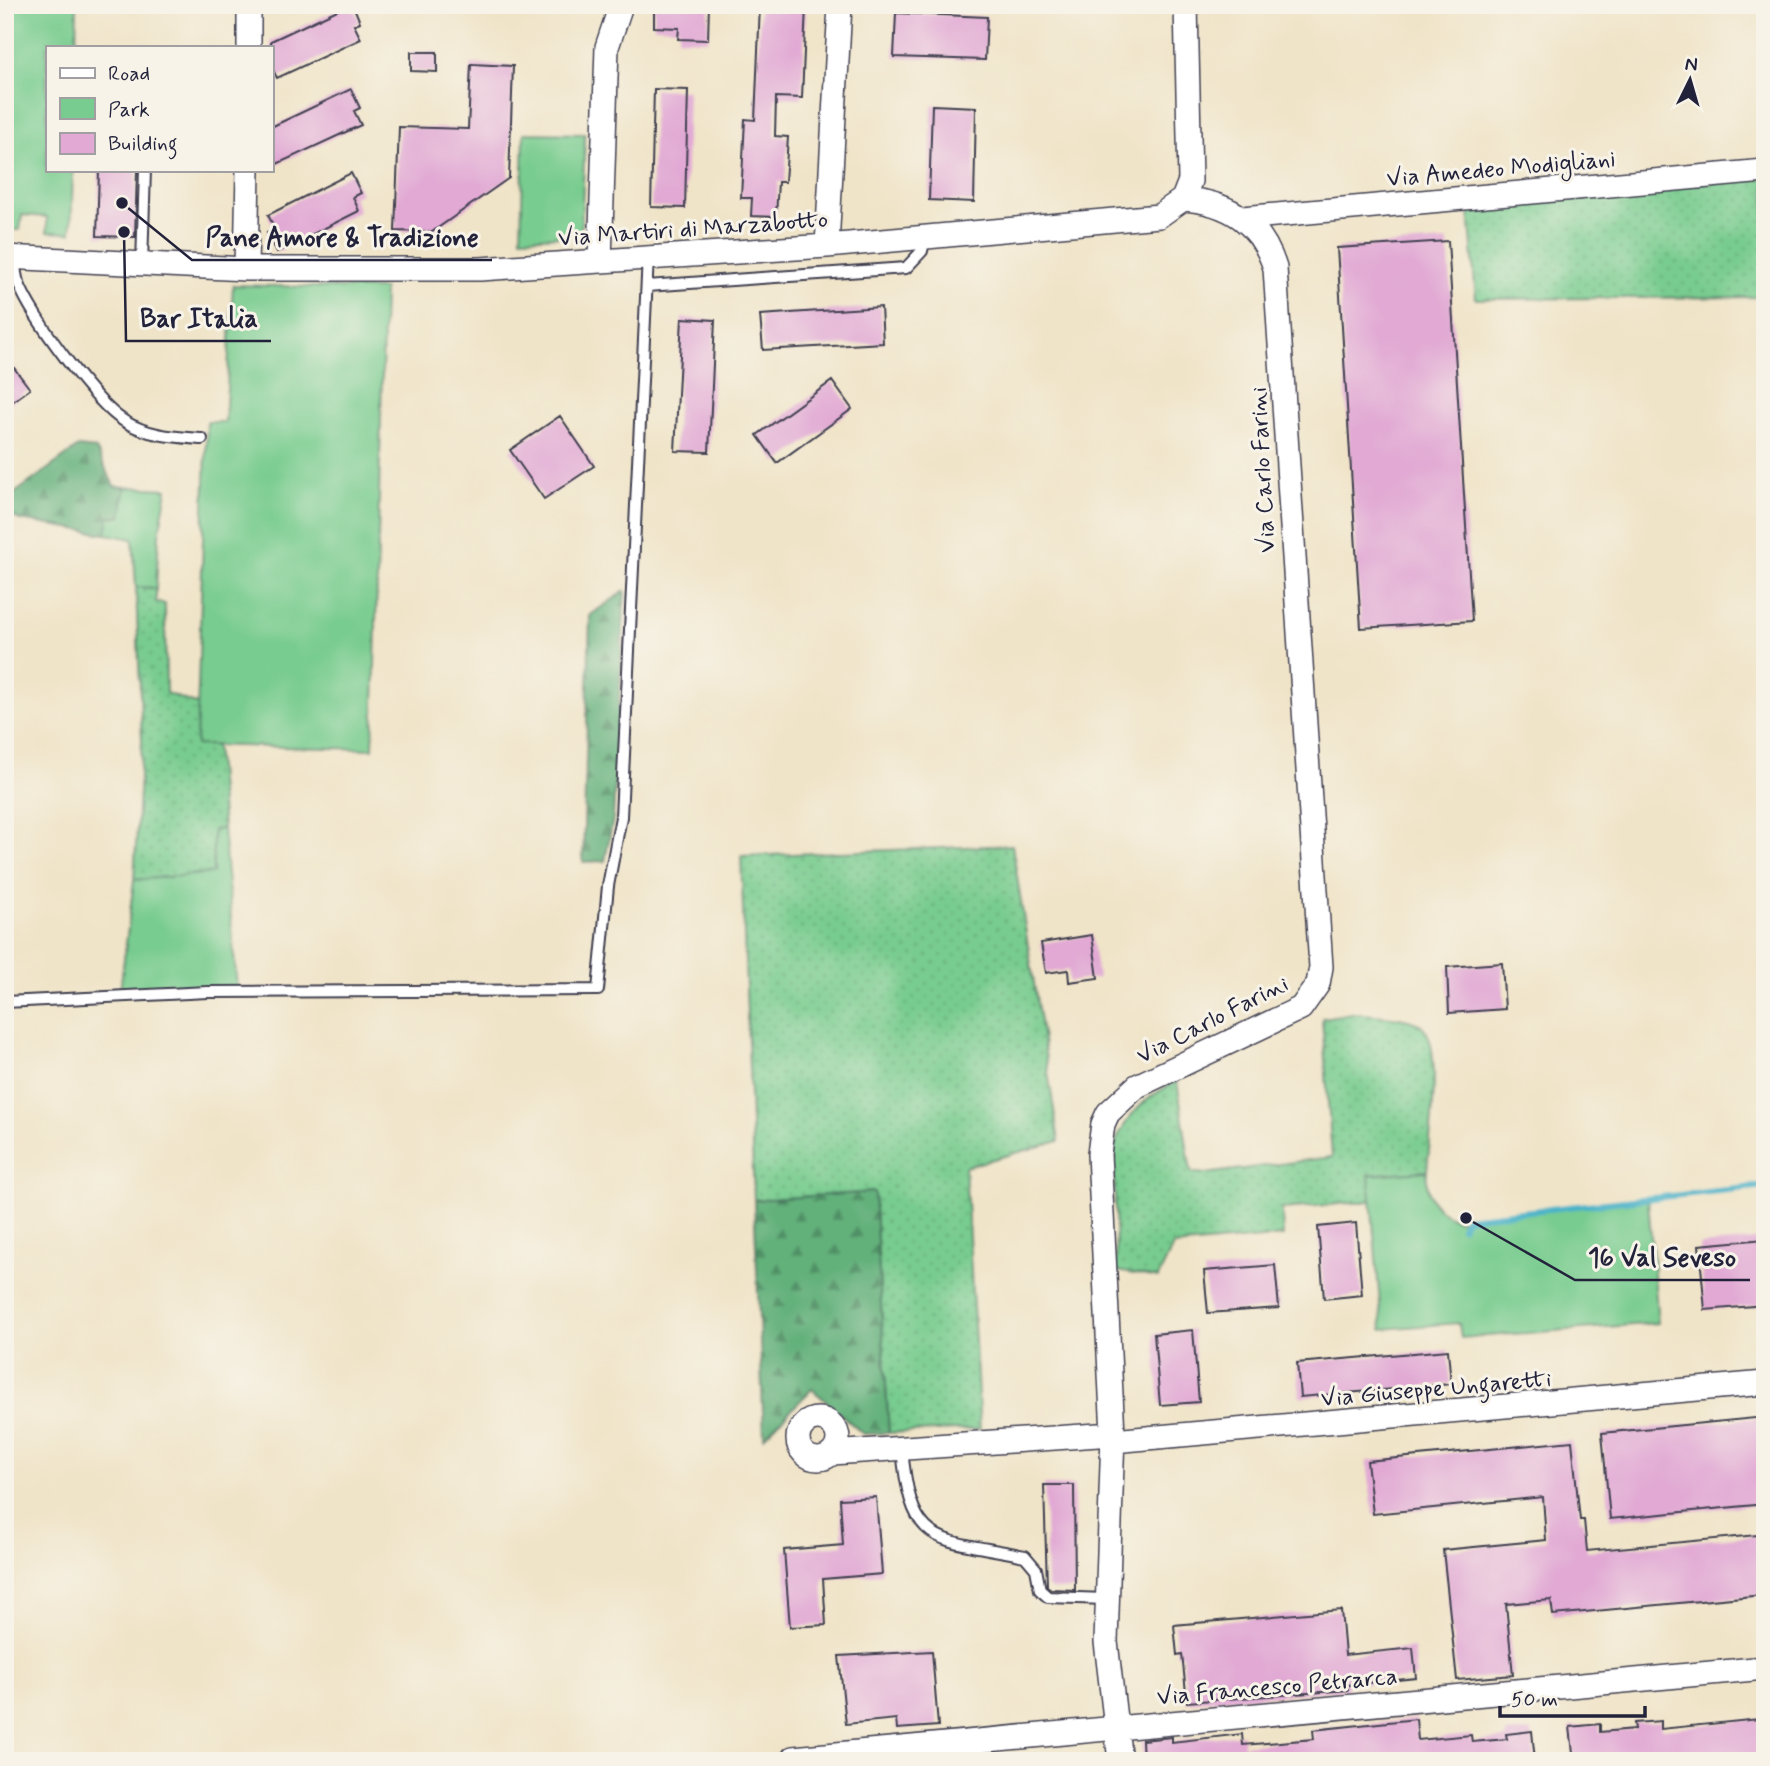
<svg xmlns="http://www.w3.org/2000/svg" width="1770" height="1766" font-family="Mynerve,sans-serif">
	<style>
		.grass { fill: url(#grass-dots); stroke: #4d7765; stroke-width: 2 }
		.forest { fill: url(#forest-firs); stroke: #42695a; stroke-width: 2 }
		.green { fill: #78cc8f; stroke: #4d7765; stroke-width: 2 }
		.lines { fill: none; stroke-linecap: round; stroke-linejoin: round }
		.stream { stroke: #4bb3c9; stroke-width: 6 }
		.building { fill: #e1a9d4 }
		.service-casing { stroke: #413f50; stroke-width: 14 }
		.minor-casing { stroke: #413f50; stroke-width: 26 }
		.service { stroke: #fff; stroke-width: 10 }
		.minor { stroke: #fff; stroke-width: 23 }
		.labels { text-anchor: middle; stroke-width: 6; stroke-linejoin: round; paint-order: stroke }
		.street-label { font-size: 24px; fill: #22223b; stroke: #f7f3e8 }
		.leader { fill: none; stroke: #22223b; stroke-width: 2.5 }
		.callout-dot { fill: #22223b; stroke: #f7f3e8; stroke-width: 2.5 }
		.callout-label { font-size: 26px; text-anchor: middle; font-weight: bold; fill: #22223b; stroke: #f7f3e8; stroke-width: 6; stroke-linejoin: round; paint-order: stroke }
	</style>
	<defs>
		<pattern id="grass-dots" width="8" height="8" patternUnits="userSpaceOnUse" patternTransform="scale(1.75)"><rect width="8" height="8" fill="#78cc8f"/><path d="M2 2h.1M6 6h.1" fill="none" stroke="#68af7c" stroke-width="1.8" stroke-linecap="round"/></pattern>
		<pattern id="forest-firs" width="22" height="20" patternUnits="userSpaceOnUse" patternTransform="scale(1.75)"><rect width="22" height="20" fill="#62b07a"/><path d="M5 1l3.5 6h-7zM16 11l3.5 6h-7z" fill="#508f65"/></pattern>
	</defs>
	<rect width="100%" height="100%" fill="#f7f3e8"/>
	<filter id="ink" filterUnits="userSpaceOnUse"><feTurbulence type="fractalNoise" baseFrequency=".0143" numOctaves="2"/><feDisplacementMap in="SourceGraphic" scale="14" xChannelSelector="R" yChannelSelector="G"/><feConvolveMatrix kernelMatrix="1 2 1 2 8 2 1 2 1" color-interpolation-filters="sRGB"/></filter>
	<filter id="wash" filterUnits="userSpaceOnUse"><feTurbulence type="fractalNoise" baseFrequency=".00686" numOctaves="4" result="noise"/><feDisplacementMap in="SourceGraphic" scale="28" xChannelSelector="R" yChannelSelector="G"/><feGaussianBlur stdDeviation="1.57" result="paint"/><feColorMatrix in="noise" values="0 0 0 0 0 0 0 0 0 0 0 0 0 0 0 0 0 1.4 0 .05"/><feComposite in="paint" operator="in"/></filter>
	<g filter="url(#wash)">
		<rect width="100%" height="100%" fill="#f0e4c8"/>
		<!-- grass -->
		<path class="grass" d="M1765,178v119l-289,2 -7,-89 188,-24z
			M136,587l20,1v14l9,2 1,89 32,12 -2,39 20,1 7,83 -10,3v42l-79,7 8,-139z
			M1012,845l47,296 -94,26 15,262 -91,4 -15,-241 -120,8 -13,-344z
			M1352,1013c16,2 58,3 70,13 22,18 7,116 5,145l-57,4 2,26 -90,8 1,27 -110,10 -15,32 -42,-7 -2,-125c13,-33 32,-49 63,-65l14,91 14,2 127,-17 -10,-139z"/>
		<!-- forest -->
		<path class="forest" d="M78,447l18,2 18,37 12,1 -5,31 -11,-1 -4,17 -86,-14 -14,-7 2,-15z
			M625,591l-12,228 -8,42 -22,1 7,-247z
			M874,1192l15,241 -26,1 -51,-45 -48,48 -10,-237z"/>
		<!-- green -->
		<path class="green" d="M5,5h72l-1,42h-29v123h26l-2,63 -24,-1v-15l-25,-2 -2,15h-15z
			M524,133l61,1 -4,101 -60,3z
			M233,285l151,4 -11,460 -177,-4 11,-323h18z
			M126,487l41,2 -8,46 -3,53 -20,-1 -3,-48 -27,-5 3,-17h12z
			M223,828l14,160 -117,3 14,-111 79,-7v-42z
			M1427,1171c-2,25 7,39 30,49l191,-20 10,123 -197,15 -2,-15 -77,6 -13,-154z"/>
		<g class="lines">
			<!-- stream -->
			<path class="stream" d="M1462,1227l4,-9 299,-32"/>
		</g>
		<g id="blocks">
			<!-- building -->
			<path class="building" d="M348,5h5l7,17 -6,3 7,14 -84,39 -6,-12v-25z
				M654,5h55l-1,35 -30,-1 1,-11 -25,-1z
				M760,5l46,1 -4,92 -26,-1 -1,39 13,1 -3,45h-7l-2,35 -25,-1 1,-18h-11l4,-79 10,1z
				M896,13l91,4 -2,43 -91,-3z
				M411,52h26v20l-26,-1z
				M471,64l42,2 -4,112 -77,54 -37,-1 4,-104 69,2z
				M351,89l9,19 -6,3 7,14 -84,39 -6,-12v-25z
				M654,89l34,1 -3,118 -34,-1z
				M932,105l44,2 -2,95 -45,-2z
				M99,170h38l-2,67 -38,-1z
				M351,173l10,20 -8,4 6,14 -82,41 -10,-19 8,-4 -7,-14z
				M1448,241l24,380 -111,7 -24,-380z
				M881,307l2,36 -120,7 -3,-35z
				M682,318l33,2 -6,132 -34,-1z
				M5,356l25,33 -25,18z
				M832,381l20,28 -75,54 -20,-28z
				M560,416l34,50 -50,33 -34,-49z
				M1092,935l6,43 -29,4 -1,-12 -22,3 -5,-30z
				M1502,963l3,46 -56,4 -2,-46z
				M1356,1223l6,72 -38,4 -6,-72z
				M1765,1239v66l-60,5 -6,-65z
				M1275,1265l4,43 -71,5 -4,-42z
				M1193,1330l6,72 -39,3 -6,-71z
				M1448,1350l3,34 -151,13 -3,-34z
				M1765,1417v87l-155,15 -8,-86z
				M1572,1441l8,79h4l3,31 170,-16 6,60 -210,20 -2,-15 -45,4 7,71 -56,5 -14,-130 103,-10 -3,-43 -170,17 -6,-53z
				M1044,1485h30l1,105 -24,-1 -4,-3z
				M876,1497l6,77 -59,5 3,46 -36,2 -6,-77 59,-5 -3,-46z
				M1341,1610l4,45 68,-7 3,30 -68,7v5l-161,12 -5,-48 -5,1 -3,-30z
				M932,1651l6,75 -41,3 -1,-10 -50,5 -7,-68z
				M1416,1719l2,21 53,-5 1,7 35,-3 -1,-5 26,-3 3,30h-335v-4l-57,4 -1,-21 30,-3v5l70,-8 1,11 71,-6 -1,-9z
				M1759,1719l4,42h-189l-4,-34 30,-3v8l35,-3 -1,-6 27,-2v8z"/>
		</g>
	</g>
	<g filter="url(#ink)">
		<use href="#blocks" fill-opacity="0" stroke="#413f50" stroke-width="2"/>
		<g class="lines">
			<!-- service casing -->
			<g class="service-casing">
				<path id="service" d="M15,258c0,9 0,18 4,26 12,32 76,119 105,137 24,15 50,16 78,18
					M142,264l3,-94
					M647,286l259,-18 16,-17 3,-14
					M5,1002l203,-10 390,-2 10,-104 13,-69 27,-561
					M902,1448c9,104 36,89 123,108l11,13 4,21 8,7 58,2"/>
			</g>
			<!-- minor casing -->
			<g class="minor-casing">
				<path id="minor" d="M249,5v42
					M1243,218l522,-47
					M827,246l13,-241
					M5,257l241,12h234l347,-23 332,-30 24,-17 7,-18 -4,-176
					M600,260l7,-213 14,-42
					M246,269l2,-99
					M798 1439a20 20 0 1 1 40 0a20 20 0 1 1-40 0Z
					M1113,1441l652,-58
					M832,1453l281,-19
					M793,1758l972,-90
					M1120,1761l-14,-119 7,-208 -14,-280 4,-30 5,-11 29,-27 164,-78 17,-24 3,-17 -46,-699c-14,-45 -46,-66 -92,-69"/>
			</g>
			<!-- service -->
			<use href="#service" class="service"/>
			<!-- minor -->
			<use href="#minor" class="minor"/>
		</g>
	</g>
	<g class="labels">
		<!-- street labels -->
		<g class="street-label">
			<text transform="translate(1501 168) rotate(-5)" y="8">Via Amedeo Modigliani</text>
			<text transform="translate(693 228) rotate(-4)" y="8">Via Martiri di Marzabotto</text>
			<text transform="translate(1262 470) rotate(-93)" y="8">Via Carlo Farini</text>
			<text transform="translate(1212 1019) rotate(-27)" y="8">Via Carlo Farini</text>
			<text transform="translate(1436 1388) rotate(-5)" y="8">Via Giuseppe Ungaretti</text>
			<text transform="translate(1277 1686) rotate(-5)" y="8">Via Francesco Petrarca</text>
		</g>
	</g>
	<!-- callouts -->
	<path class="leader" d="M122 203L192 260H492M124 232L126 341H271M1466 1218L1575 1280H1750"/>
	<g class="callout-dot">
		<circle cx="122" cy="203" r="7"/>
		<circle cx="124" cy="232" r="7"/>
		<circle cx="1466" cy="1218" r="7"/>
	</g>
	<g class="callout-label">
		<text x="342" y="246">Pane Amore &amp; Tradizione</text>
		<text x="199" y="327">Bar Italia</text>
		<text x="1662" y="1266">16 Val Seveso</text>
	</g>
	<!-- margin -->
	<rect width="1770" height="1766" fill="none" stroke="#f7f3e8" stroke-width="28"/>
	<!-- legend -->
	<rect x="46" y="46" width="228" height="126" fill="#f7f3e8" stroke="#a29fa3" stroke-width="2"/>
	<rect x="60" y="68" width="35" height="10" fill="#ffffff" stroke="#a29fa3" stroke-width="2"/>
	<text x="108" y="80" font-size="21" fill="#22223b">Road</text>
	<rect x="60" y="98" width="35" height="21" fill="#78cc8f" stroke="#a29fa3" stroke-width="2"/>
	<text x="108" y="116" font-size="21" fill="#22223b">Park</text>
	<rect x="60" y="133" width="35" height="21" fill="#e1a9d4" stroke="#a29fa3" stroke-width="2"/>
	<text x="108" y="150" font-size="21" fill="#22223b">Building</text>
	<!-- north arrow -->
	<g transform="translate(1690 80) rotate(5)" stroke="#f7f3e8" stroke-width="5" paint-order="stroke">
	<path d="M0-5L12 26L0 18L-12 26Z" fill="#22223b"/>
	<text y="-10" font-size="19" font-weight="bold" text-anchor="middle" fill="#22223b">N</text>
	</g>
	<!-- scale -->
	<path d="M1500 1706v10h145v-10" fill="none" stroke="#22223b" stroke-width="3.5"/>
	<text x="1511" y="1706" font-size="21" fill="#22223b" stroke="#f7f3e8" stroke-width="5" paint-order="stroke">50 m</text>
</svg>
